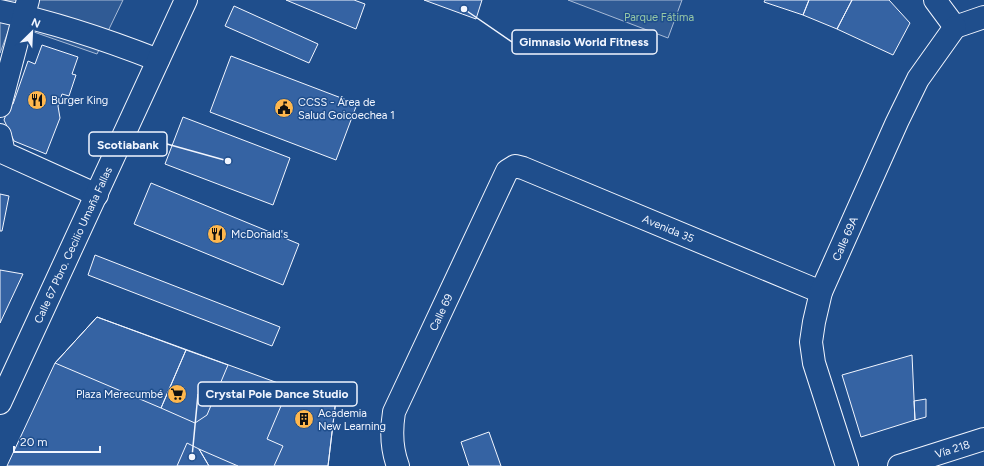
<svg xmlns="http://www.w3.org/2000/svg" width="984" height="466" font-family="Figtree,sans-serif">
	<style>
		.built { fill: #305b95; stroke: #a8bbd7 }
		.building { fill: #3563a3; stroke: #f2f6ff }
		.lines { fill: none; stroke-linecap: round; stroke-linejoin: round }
		.minor-casing { stroke: #f2f6ff; stroke-width: 24 }
		.major-casing { stroke: #f2f6ff; stroke-width: 24 }
		.minor { stroke: #1f4e8c; stroke-width: 22 }
		.major { stroke: #1f4e8c; stroke-width: 22 }
		.labels { text-anchor: middle; stroke-width: 3; stroke-linejoin: round; paint-order: stroke }
		.park-label { font-size: 11px; fill: #97c8a6; stroke: #1f4e8c }
		.poi-label { font-size: 11px; fill: #f2f6ff; stroke: #1f4e8c; text-anchor: start }
		.street-label { font-size: 11px; fill: #f2f6ff; stroke: #1f4e8c }
		.leader { fill: none; stroke: #f2f6ff; stroke-width: 1.5 }
		.callout-dot { fill: #f2f6ff; stroke: #1f4e8c; stroke-width: 1.5 }
		.callout { fill: #1f4e8c; stroke: #f2f6ff; stroke-width: 1.5 }
		.callout-label { font-size: 12px; text-anchor: middle; font-weight: bold; fill: #f2f6ff }
	</style>
	<rect width="100%" height="100%" fill="#1f4e8c"/>
	<!-- built -->
	<path class="built" d="M0,0h123l-26,54 -86,-30 -11,29z
		M568,0h114l-14,38z"/>
	<!-- building -->
	<path class="building" d="M286,0h68l11,4 -9,25z
		M424,0h58l-6,19z
		M765,0h44l-6,15 -39,-13z
		M809,0h43l-15,29 -34,-14z
		M852,0h37l21,23 -17,32 -56,-26z
		M234,6l84,38 -9,19 -84,-37z
		M42,45l36,12 -6,17 4,1 -7,21 -7,-2 -4,12 2,12 -14,36 -32,-13 -10,-21 6,-17 3,1 15,-43 7,3z
		M231,56l126,48 -21,56 -126,-48z
		M183,117l107,41 -17,47 -108,-41z
		M151,183l148,61 -16,41 -149,-61z
		M0,194l9,2 -7,35h-2z
		M95,255l185,72 -8,19 -184,-71z
		M0,270l23,4 -23,49z
		M97,317l192,70 47,12 -8,67h-321l48,-103z
		M97,317l89,33 -25,58 -106,-45z
		M186,350l42,15 -21,50 -12,8 -34,-15z
		M912,355l3,65 -54,17 -19,-62z
		M289,387l47,12 -8,67h-54l9,-20 -16,-7z
		M926,399v18l-11,3 -1,-19z
		M489,432l12,34h-32l-8,-24z
		M187,443l12,6 10,17h-32z
		M199,449l9,4 30,13h-29z"/>
	<g class="lines">
		<!-- minor casing -->
		<g class="minor-casing">
			<g id="minor">
				<path d="M935,0l20,27 29,-10"/>
				<path d="M0,11c54,11 107,29 158,49"/>
				<path d="M0,106l28,-106"/>
				<path d="M0,135l4,18 93,42"/>
				<path id="s1" d="M398,466c-7,-18 -7,-35 -4,-54l113,-241 8,-5 8,2 298,124"/>
				<path id="s2" d="M847,466l-33,-103 -3,-21 3,-20 7,-30 76,-170 21,-43 37,-52"/>
			</g>
		</g>
		<!-- major casing -->
		<g class="major-casing">
			<g id="major">
				<path id="s3" d="M0,403l186,-403"/>
				<path id="s4" d="M899,466l85,-27"/>
			</g>
		</g>
		<!-- minor -->
		<use href="#minor" class="minor"/>
		<!-- major -->
		<use href="#major" class="major"/>
	</g>
	<!-- icons -->
	<defs>
		<g id="restaurant-disc" transform="scale(1)"><circle r="9.5" fill="#ffb74d" stroke="#1f4e8c"/><path d="M-5-6h1v4h1v-4h1v4h1v-4h1v5L-1.5 .5V6h-2V.5L-5-1ZM5-6V6H3V1.5H1.5Q1.5-4 5-6Z" fill="#111"/></g>
		<g id="civic-disc" transform="scale(1)"><circle r="9.5" fill="#ffb74d" stroke="#1f4e8c"/><path d="M-.6-6.5H3V-4.5H.6V-3L4-1V1h2V6H-6V1h2V-1L-.6-3ZM-1.2 2.5V6h2.4V2.5Z" fill="#111"/></g>
		<g id="supermarket-disc" transform="scale(1)"><circle r="9.5" fill="#ffb74d" stroke="#1f4e8c"/><path d="M-6-5.5h2.5l.6 2H6L4.5 2H-2.5L-4.4-4H-6ZM-1.5 3.2a1.3 1.3 0 1 0 .1 0ZM3 3.2a1.3 1.3 0 1 0 .1 0Z" fill="#111"/></g>
		<g id="building-disc" transform="scale(1)"><circle r="9.5" fill="#ffb74d" stroke="#1f4e8c"/><path d="M-4-6H4V6H1V3H-1V6H-4ZM-2.5-4.3h1.7v1.8h-1.7ZM.8-4.3h1.7v1.8H.8ZM-2.5-1h1.7V.8h-1.7ZM.8-1h1.7V.8H.8Z" fill="#111"/></g>
	</defs>
	<g fill-rule="evenodd">
		<use href="#restaurant-disc" x="37" y="100"/>
		<use href="#civic-disc" x="284" y="108"/>
		<use href="#restaurant-disc" x="217" y="234"/>
		<use href="#supermarket-disc" x="177" y="394"/>
		<use href="#building-disc" x="304" y="419"/>
	</g>
	<g class="labels">
		<!-- park labels -->
		<g class="park-label">
			<text x="659" y="21">Parque Fátima</text>
		</g>
		<!-- poi labels -->
		<g class="poi-label">
			<text x="51" y="104">Burger King</text>
			<text x="298" y="106">CCSS - Área de<tspan x="298" dy="13">Salud Goicoechea 1</tspan></text>
			<text x="231" y="238">McDonald's</text>
			<text x="163" y="398" text-anchor="end">Plaza Merecumbé</text>
			<text x="318" y="417">Academia<tspan x="318" dy="13">New Learning</tspan></text>
		</g>
		<!-- street labels -->
		<g class="street-label">
			<text dy="4" stroke="none"><textPath href="#s1" startOffset="496">Avenida 35</textPath></text>
			<text dy="4" stroke="none"><textPath href="#s2" startOffset="239">Calle 69A</textPath></text>
			<text dy="4" stroke="none"><textPath href="#s3" startOffset="174">Calle 67 Pbro. Cecilio Umaña Fallas</textPath></text>
			<text dy="4" stroke="none"><textPath href="#s1" startOffset="165">Calle 69</textPath></text>
			<text dy="4" stroke="none"><textPath href="#s4" startOffset="56">Vía 218</textPath></text>
		</g>
	</g>
	<!-- callouts -->
	<path class="leader" d="M464 9L512 42M228 161L167 144M192 457L198 394"/>
	<g class="callout-dot">
		<circle cx="464" cy="9" r="4"/>
		<circle cx="228" cy="161" r="4"/>
		<circle cx="192" cy="457" r="4"/>
	</g>
	<g class="callout">
		<rect x="512" y="30" width="145" height="24" rx="4"/>
		<rect x="89" y="132" width="78" height="24" rx="4"/>
		<rect x="198" y="382" width="159" height="24" rx="4"/>
	</g>
	<g class="callout-label">
		<text x="584" y="46">Gimnasio World Fitness</text>
		<text x="128" y="149">Scotiabank</text>
		<text x="277" y="398">Crystal Pole Dance Studio</text>
	</g>
	<!-- north arrow -->
	<g transform="translate(32 32) rotate(24)" stroke="#1f4e8c" stroke-width="3" paint-order="stroke">
	<path d="M0-3L7 15L0 10L-7 15Z" fill="#f2f6ff"/>
	<text y="-6" font-size="11" font-weight="bold" text-anchor="middle" fill="#f2f6ff">N</text>
	</g>
	<!-- scale -->
	<path d="M14 446v6h86v-6" fill="none" stroke="#f2f6ff" stroke-width="2"/>
	<text x="20" y="446" font-size="12" fill="#f2f6ff" stroke="#1f4e8c" stroke-width="3" paint-order="stroke">20 m</text>
</svg>
